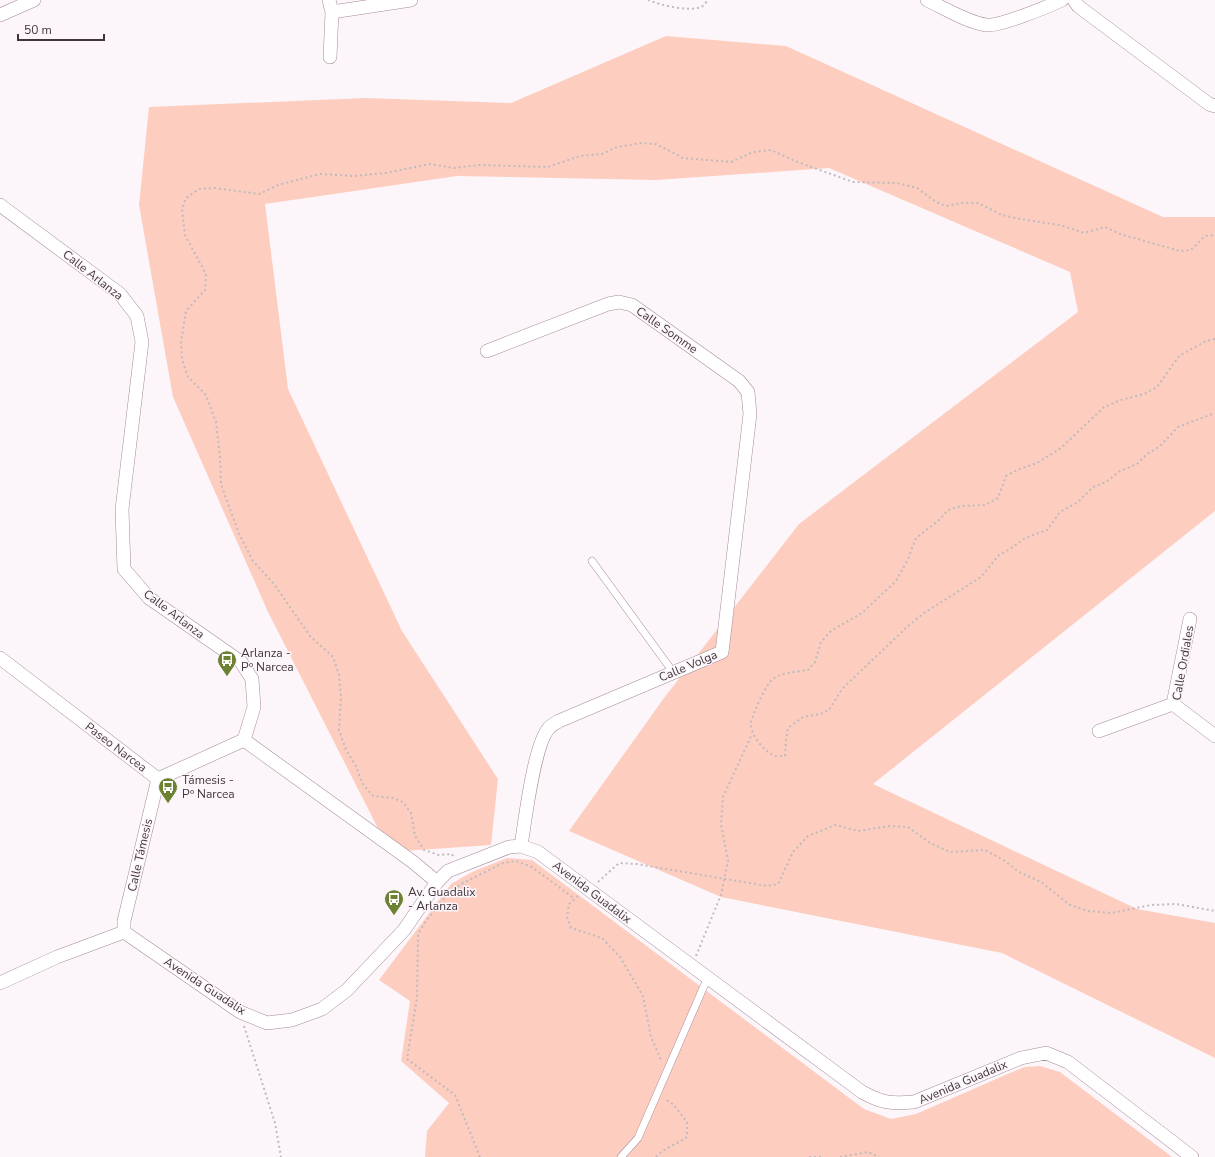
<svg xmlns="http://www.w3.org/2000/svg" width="1215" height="1157" font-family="'Nunito Sans',sans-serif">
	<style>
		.green { fill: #fdcec0 }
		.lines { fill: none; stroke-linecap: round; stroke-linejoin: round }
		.lane-casing { stroke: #a58a9a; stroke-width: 8 }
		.street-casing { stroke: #a58a9a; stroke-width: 14 }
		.path { stroke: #c0b9bd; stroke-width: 2; stroke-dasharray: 2 3; stroke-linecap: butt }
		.lane { stroke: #fff; stroke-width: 7 }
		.street { stroke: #fff; stroke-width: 13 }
		.labels { text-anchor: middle; stroke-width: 3; stroke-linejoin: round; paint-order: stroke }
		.street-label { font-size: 12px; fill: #41353c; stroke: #fcf6fa }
		.poi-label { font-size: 12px; fill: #41353c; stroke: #fcf6fa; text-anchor: start }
	</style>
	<rect width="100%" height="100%" fill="#fcf6fa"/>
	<!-- green -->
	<path class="green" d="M666,36l120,10 377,171h52v294l-342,273 264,125 78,14v135l-213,-105 -281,-56 -152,-66 95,-133 135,-174 279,-212 -8,-40 -241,-104 -173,12 -199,-4 -192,28 23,185 114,242 96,148 -7,66 -101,7 -122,-240 -95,-215 -34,-192 10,-98 217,-9 145,5z
		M507,858l25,2 332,249 27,10 25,-5 108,-47 16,-1 20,6 112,85h-747l2,-26 22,-28 -48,-42 9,-60 -31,-21 72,-96 21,-12z"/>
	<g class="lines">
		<!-- lane casing -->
		<g class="lane-casing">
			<path id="lane" d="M592,561l81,111
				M621,1157l17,-19 69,-159"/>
		</g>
		<!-- street casing -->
		<g class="street-casing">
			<path id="street" d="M329,0l3,12 -2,45
				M927,0c17,8 40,22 59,25 13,2 63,-19 76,-25
				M1074,0l4,6 131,98 6,2
				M332,12l79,-12
				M0,15l34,-15
				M0,205l120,89 17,22 5,26 -20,167 2,60 25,29 92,64 11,17 2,28 -10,33
				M487,351l121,-47 11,-2 13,3 107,76 9,11 2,22 -28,238 -163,69c-3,2 -8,4 -10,7 -15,16 -24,93 -28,118
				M1190,619l-17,85 42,32
				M0,658l158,121
				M1099,731l74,-27
				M244,740l169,122 24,20
				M158,779l86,-39
				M124,932l116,80 27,11 25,-3 30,-11 25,-19 57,-60 33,-48 11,-11 61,-24 12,-1 17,6 324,240c20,11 29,12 52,10l107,-44 25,-5 22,9 124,95
				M124,932v-11l34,-142
				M0,983l57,-26 67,-25"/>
		</g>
		<!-- path -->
		<path class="path" d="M648,0c12,5 40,12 53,7 3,-1 5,-5 7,-7
			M1215,339l-9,2 -27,15 -22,31 -13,7 -23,6 -17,7 -43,41 -24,15 -20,7 -11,6 -8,22 -13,7 -24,1 -13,4 -9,10 -23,18 -8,21 -12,22 -34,32 -31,18 -10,11 -6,20 -7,8c-11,2 -25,2 -35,9 -7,5 -21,36 -22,44 -1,12 14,30 25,33 2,0 6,0 9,0l1,-16 2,-12 15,-11 17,-3 9,-4 13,-21 66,-63 16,-13 57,-36 18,-22 11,-6 15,-11 22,-8 13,-18 18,-10 15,-15 13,-5 14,-11 17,-7 10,-10 12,-7 19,-20 37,-14
			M453,856l-1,-2 -13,1 -15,-5 -9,-14 -4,-23 -8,-11 -10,-4 -20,-2 -11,-13 -6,-17 -10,-16 -7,-20 2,-33 -2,-22 -6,-18 -23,-21 -36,-52 -21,-23 -14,-27 -18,-50 -1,-27 -4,-35 -10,-27 -18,-18 -6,-18 -1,-17 5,-31 19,-21 1,-16 -21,-39 -3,-26 4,-11 13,-9 16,-1 44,6 19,-9 42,-11 34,2 32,-3 44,-9 24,4 25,-3 69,2 32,-11 22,-2 15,-7 24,-4 15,1 27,14 48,4 22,-10 18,-2 24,11 58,21 44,1 20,5 19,14 10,4 16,-3h16l24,12 18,4 40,6 24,8 21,-6 15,7 60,17 11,-1 14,-14 10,-1
			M598,882l21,-19 18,1 130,22 11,-2 15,-32 15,-16 27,-11 23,6 32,-5 18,1 22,16 20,9 35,-2 20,11 14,11 22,10 29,23 18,6 23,2 40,-8 25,-1 39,7
			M578,896l-9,8 -2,13 4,11 31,10 18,19 23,39 8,41 11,25
			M696,956l25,-61 7,-34 -7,-37 2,-27 29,-63
			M244,1026l31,97 6,34
			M480,1157l-25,-62 -48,-36 10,-61 1,-64 8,-13 24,-30 15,-9 38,-19 13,-2 16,6 43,32
			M656,1157c8,-9 21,-13 31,-20v-15l-13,-17 -9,-6
			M809,1157h14
			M840,1157l28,-5 11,5"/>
		<!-- lane -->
		<use href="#lane" class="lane"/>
		<!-- street -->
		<use href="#street" class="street"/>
	</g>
	<!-- icons -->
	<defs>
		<g id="bus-pin" transform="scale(1)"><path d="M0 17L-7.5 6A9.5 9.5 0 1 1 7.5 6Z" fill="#6d8132" stroke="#fcf6fa"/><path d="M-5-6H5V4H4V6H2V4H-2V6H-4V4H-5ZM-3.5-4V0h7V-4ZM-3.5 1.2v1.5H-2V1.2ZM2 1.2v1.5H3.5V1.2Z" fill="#fff"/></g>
	</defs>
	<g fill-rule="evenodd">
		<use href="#bus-pin" x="227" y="660"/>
		<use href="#bus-pin" x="168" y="787"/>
		<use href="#bus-pin" x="394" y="899"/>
	</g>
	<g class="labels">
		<!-- street labels -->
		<g class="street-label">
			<text transform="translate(93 275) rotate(38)" y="4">Calle Arlanza</text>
			<text transform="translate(667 330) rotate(35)" y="4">Calle Somme</text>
			<text transform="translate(174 614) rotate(37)" y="4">Calle Arlanza</text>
			<text transform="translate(1183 663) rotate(-80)" y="4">Calle Ordiales</text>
			<text transform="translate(688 666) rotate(-23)" y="4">Calle Volga</text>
			<text transform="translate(116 747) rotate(37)" y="4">Paseo Narcea</text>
			<text transform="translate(140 855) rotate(-77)" y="4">Calle Támesis</text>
			<text transform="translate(592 892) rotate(37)" y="4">Avenida Guadalix</text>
			<text transform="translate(205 986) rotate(33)" y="4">Avenida Guadalix</text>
			<text transform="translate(963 1082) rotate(-23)" y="4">Avenida Guadalix</text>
		</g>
		<!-- poi labels -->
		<g class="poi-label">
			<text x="241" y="657">Arlanza -<tspan x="241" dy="14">Pº Narcea</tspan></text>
			<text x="182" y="784">Támesis -<tspan x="182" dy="14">Pº Narcea</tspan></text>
			<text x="408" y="896">Av. Guadalix<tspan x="408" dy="14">- Arlanza</tspan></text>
		</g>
	</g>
	<!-- scale -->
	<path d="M18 34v6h86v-6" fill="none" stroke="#41353c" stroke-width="2"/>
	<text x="24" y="34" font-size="12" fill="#41353c" stroke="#fcf6fa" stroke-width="3" paint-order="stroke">50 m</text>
</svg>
